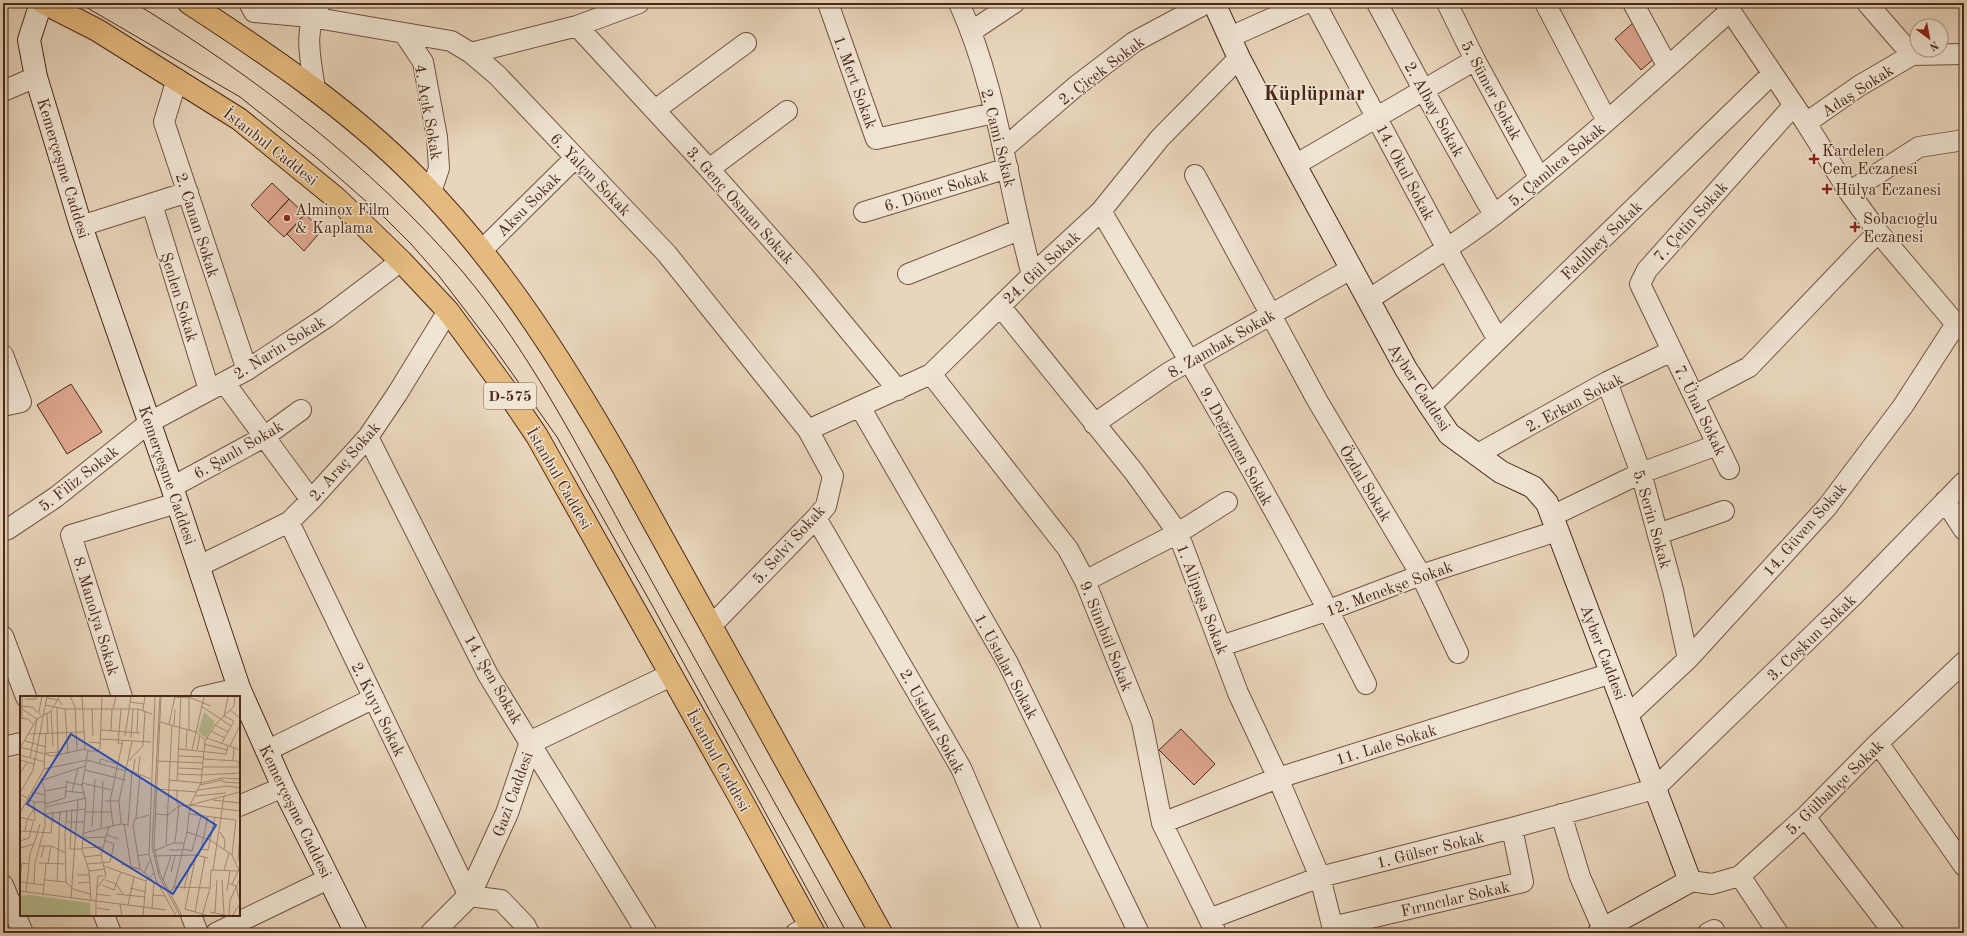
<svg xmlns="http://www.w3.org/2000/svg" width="1967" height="936" font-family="'Old Standard TT',serif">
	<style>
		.building { fill: #dda58d; stroke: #4a2819 }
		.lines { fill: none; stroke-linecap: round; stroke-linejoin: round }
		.minor-casing { stroke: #725342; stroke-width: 22 }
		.tertiary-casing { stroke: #725342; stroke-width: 24 }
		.secondary-casing { stroke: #4a2819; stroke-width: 24 }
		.trunk-casing { stroke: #4a2819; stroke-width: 24 }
		.minor { stroke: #f0e4d3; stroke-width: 20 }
		.tertiary { stroke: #f0e4d3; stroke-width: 22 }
		.secondary { stroke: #f0e4d3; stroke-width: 22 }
		.trunk { stroke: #e4ba7e; stroke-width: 22 }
		.tram { stroke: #4a2819; stroke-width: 1 }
		.poi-dot { fill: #8f2418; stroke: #f0e4d3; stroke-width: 1.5 }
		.labels { text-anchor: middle; stroke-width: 3; stroke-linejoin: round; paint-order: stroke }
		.shield { fill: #f0e4d3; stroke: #7c6051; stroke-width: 1 }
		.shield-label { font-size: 15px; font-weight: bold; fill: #4a2819 }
		.street-label { font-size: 16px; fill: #4a2819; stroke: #f0e4d3 }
		.poi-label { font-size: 16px; fill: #4a2819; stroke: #f0e4d3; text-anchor: start }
		.district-label { font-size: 20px; font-weight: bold; fill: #4a2819; stroke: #f0e4d3 }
		.inset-road { fill: none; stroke: #a9907a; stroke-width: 1 }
		.view { fill: #1d4ed8; fill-opacity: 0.15; stroke: #1d4ed8; stroke-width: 2 }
		.inset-edge { fill: none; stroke: #4a2819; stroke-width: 2 }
	</style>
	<rect width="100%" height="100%" fill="#e8d5bb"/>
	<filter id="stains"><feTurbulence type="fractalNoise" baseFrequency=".005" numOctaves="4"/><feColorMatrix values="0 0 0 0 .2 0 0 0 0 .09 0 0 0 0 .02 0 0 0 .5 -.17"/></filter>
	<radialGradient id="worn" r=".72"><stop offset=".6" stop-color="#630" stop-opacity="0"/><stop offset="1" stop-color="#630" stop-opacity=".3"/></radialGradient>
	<!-- building -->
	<path class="building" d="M1634,22l23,34 -16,14 -26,-31z
		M272,183l17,16 -21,23 -17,-17z
		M289,199l16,15 -21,23 -16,-15z
		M305,214l17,16 -18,21 -17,-17z
		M71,384l31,48 -35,22 -30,-49z
		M1181,729l34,35 -21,21 -35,-35z"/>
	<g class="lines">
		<!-- minor casing -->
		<g class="minor-casing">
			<path id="minor" d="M249,3l5,9 57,5 140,24 20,12 26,22 170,179 141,176 25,46 -7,30 -10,12 -105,108
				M828,3l48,136 118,-26
				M959,3c39,86 48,182 73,272
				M1315,3l132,246 51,91
				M1377,3l47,88 70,124
				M1447,3l28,57 64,117
				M1545,3l62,118
				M1633,3l35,64
				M1725,3l81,120 43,69 29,40 78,92 8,3
				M577,26l132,143 94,106 95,115
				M972,31l42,-28
				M405,35l18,27 14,75 2,31 -8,24
				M1230,37l76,-34
				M471,53l106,-27 62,-23
				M1912,55l52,-1
				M177,79l-13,43 83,248
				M315,90c-4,-31 -13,-59 5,-87
				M3,91l33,-14
				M655,110l91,-67
				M1806,123l53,-37 53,-31 -45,-52
				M1003,149l72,-62 59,-45 73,-39
				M1295,165l180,-105
				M709,169l78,-58
				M1195,175l122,225 104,175 37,78
				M1849,192l70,-45 45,-7
				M152,204l57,186
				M1101,211c92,155 184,312 265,473
				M864,212l144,-44
				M81,226l107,-34
				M481,251l94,-93
				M908,274l111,-44
				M1368,300c42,-28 86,-54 126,-85 82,-64 159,-135 236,-204
				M1000,306l134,166 44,61 60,160 40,85 42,99 14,56
				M3,355l18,47 -18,4
				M931,374l137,175 17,32 57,141 20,101 54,110
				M224,382l87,118
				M1607,382l34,91 32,117 15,69
				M1694,396l55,-29 129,-135
				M1430,406l342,-332
				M860,407l148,256 131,270
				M1094,424l74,-51 183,-104
				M808,430l123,-56 101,-99 69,-64 59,-73 79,-80
				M368,437l120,238 159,258
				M1476,455l131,-73 65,-31
				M1729,469l-89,-185 7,-14 147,-165
				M172,487l92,-50 37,-27
				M1945,501l19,29
				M1552,516l89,-43 76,-28
				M816,518l145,250 71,165
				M289,522l180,374 32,4 24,25 4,8
				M3,531l5,-2 48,-32 94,-75 97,-52 80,-53 74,-56
				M1658,534l66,-23
				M199,566l90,-44 22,-22 57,-63 29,-43 51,-83
				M1085,581l93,-48 49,-31
				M3,636l23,61
				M1221,646l108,-36 92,-35 136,-44
				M122,697l-51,-162 106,-32
				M201,697l38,-9
				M1628,715l60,-56 139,-152 76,-101 53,-82
				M1878,743l86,123
				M3,747l18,-4
				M266,751l108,-53
				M239,806l44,-19
				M1561,814l19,63 23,52
				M1805,817l89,116
				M1162,823l116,-45 334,-105
				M1740,876l38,57
				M1690,881l22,3 28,-8 65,-59 73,-74 86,-81
				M3,885l20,48
				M104,915l7,18
				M191,915l7,18
				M1209,919l111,-42 192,-49 142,-39 201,-195 109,-112
				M1332,927l191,-45 -11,-54
				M216,933l112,-54
				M796,933l14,-7
				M1708,933l6,-3"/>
		</g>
		<!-- tertiary casing -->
		<g class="tertiary-casing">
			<path id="tertiary" d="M432,933l37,-37 38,-83 24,-71 140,-67"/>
		</g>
		<!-- secondary casing -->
		<g class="secondary-casing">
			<path id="secondary" d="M41,3l-12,37 7,37 45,149 91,261 67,201 44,99 73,146
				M1214,3l25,55 56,107 111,204 24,37 19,28 52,38 32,15 14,16 143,378 -87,48 -4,4"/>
		</g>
		<!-- trunk casing -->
		<g class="trunk-casing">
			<path id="trunk" d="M44,3l53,27 142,89 97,79 65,63 47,50 60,82 29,43 201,358 76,139
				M189,3c80,52 160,106 227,174 84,84 147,185 206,288l259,468"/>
		</g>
		<!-- minor -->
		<use href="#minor" class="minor"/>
		<!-- tertiary -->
		<use href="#tertiary" class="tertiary"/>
		<!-- secondary -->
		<use href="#secondary" class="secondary"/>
		<!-- trunk -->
		<use href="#trunk" class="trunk"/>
		<!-- tram -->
		<path class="tram" d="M79,3l161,94 78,62 67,59 26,26 28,32 56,73 62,88 95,168 179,328
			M135,3c120,74 235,161 327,268 70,83 121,186 173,280 71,127 141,255 212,382"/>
	</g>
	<!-- markers -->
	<g class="poi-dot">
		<path d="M1812 153h4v4h4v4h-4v4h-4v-4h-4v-4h4z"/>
		<path d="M1825 183h4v4h4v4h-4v4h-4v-4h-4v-4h4z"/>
		<circle cx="287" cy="218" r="4"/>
		<path d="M1853 221h4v4h4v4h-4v4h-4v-4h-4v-4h4z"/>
	</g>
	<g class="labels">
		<!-- shield labels -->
		<rect class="shield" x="484" y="383" width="52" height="26" rx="3"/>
		<g class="shield-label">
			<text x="510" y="401">D-575</text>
		</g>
		<!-- street labels -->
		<g class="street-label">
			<text transform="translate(1101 70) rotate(-37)" y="6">2. Çiçek Sokak</text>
			<text transform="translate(856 82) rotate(70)" y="6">1. Mert Sokak</text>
			<text transform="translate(1492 90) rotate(62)" y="6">5. Sümer Sokak</text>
			<text transform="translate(1857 90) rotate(-33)" y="6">Adaş Sokak</text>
			<text transform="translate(1435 109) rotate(61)" y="6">2. Albay Sokak</text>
			<text transform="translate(429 112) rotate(80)" y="6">4. Açık Sokak</text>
			<text transform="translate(999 138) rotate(76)" y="6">2. Cami Sokak</text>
			<text transform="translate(271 146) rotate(38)" y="6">İstanbul Caddesi</text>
			<text transform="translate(1556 164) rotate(-40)" y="6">5. Çamlıca Sokak</text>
			<text transform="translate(64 168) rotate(73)" y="6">Kemerçeşme Caddesi</text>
			<text transform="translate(1406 172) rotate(62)" y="6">14. Okul Sokak</text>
			<text transform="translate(591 174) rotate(46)" y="6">6. Yalçın Sokak</text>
			<text transform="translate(936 190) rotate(-17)" y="6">6. Döner Sokak</text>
			<text transform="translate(528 204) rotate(-45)" y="6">Aksu Sokak</text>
			<text transform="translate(741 205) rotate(48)" y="6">3. Genç Osman Sokak</text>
			<text transform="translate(1690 221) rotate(-48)" y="6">7. Çetin Sokak</text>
			<text transform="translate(198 225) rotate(72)" y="6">2. Canan Sokak</text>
			<text transform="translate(1601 240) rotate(-44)" y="6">Fadılbey Sokak</text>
			<text transform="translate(1041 267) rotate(-43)" y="6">24. Gül Sokak</text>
			<text transform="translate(180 297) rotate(73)" y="6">Şenlen Sokak</text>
			<text transform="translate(1221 343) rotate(-30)" y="6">8. Zambak Sokak</text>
			<text transform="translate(279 347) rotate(-32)" y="6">2. Narin Sokak</text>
			<text transform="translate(1420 387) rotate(57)" y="6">Ayber Caddesi</text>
			<text transform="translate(1574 402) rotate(-28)" y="6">2. Erkan Sokak</text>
			<text transform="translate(1701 410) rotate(64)" y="6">7. Ünal Sokak</text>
			<text transform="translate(1237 446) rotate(61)" y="6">9. Değirmen Sokak</text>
			<text transform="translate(238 449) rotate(-30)" y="6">6. Şanlı Sokak</text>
			<text transform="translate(344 461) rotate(-49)" y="6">2. Araç Sokak</text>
			<text transform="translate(168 475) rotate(71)" y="6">Kemerçeşme Caddesi</text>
			<text transform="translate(78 478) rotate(-38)" y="6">5. Filiz Sokak</text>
			<text transform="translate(560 478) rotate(60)" y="6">İstanbul Caddesi</text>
			<text transform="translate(1366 483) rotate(59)" y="6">Özdal Sokak</text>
			<text transform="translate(1653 519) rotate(74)" y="6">5. Serin Sokak</text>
			<text transform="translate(1804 529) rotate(-49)" y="6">14. Güven Sokak</text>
			<text transform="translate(788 544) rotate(-48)" y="6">5. Selvi Sokak</text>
			<text transform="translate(1389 588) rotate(-20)" y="6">12. Menekşe Sokak</text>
			<text transform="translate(1203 599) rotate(69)" y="6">1. Alipaşa Sokak</text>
			<text transform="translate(97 616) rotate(73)" y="6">8. Manolya Sokak</text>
			<text transform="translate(1107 636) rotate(68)" y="6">9. Sümbül Sokak</text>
			<text transform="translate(1811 637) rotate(-44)" y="6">3. Coşkun Sokak</text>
			<text transform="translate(1604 652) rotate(69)" y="6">Ayber Caddesi</text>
			<text transform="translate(1007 666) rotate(62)" y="6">1. Ustalar Sokak</text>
			<text transform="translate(494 679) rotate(60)" y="6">14. Şen Sokak</text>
			<text transform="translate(379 709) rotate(64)" y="6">2. Kuyu Sokak</text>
			<text transform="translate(933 721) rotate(61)" y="6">2. Ustalar Sokak</text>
			<text transform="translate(1386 744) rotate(-17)" y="6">11. Lale Sokak</text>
			<text transform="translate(719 760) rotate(61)" y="6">İstanbul Caddesi</text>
			<text transform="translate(1834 787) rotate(-44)" y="6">5. Gülbahçe Sokak</text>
			<text transform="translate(512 794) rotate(-70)" y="6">Gazi Caddesi</text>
			<text transform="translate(296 811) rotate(64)" y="6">Kemerçeşme Caddesi</text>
			<text transform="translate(1430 849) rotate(-14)" y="6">1. Gülser Sokak</text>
			<text transform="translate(1455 898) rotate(-13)" y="6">Fırıncılar Sokak</text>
		</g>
		<!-- poi labels -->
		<g class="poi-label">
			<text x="1822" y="156">Kardelen<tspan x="1822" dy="18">Cem Eczanesi</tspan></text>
			<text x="1835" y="195">Hülya Eczanesi</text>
			<text x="295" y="215">Alminox Film<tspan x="295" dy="18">&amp; Kaplama</tspan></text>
			<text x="1863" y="224">Sobacıoğlu<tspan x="1863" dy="18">Eczanesi</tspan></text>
		</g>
		<!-- district labels -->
		<g class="district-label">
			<text x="1314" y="100">Küplüpınar</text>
		</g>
	</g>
	<!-- overview -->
	<g transform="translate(20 696)">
		<rect width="220" height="220" fill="#e8d5bb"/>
		<path d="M184,16l11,10 -9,16 -8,-6zM9,199l61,8 1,13h-71v-20z" fill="#b6bd90"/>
		<path class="inset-road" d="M2,0v22M50,0l5,11 2,44M62,0l3,53M135,0l-6,158 7,26 20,36M140,0l-8,150 7,30 21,40M141,0l-7,151 6,27 22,42M155,1l16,1 20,8M27,2l12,2 3,5M5,3h11l1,-3M110,6l14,2M25,9l20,4h73l14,5M0,10l12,1 9,8M181,10l30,20M37,12l1,47M2,13l15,10 -7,39M45,13l3,44M72,13l1,27M93,13l3,-13M101,13l-3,34 4,1M123,14l2,-14M210,14l10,8M31,15l2,35M19,16l3,-16M27,17l1,21M0,22l8,1 5,5M140,26l36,10 9,8M149,28l6,-28M154,29l1,-16M195,29l13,7M81,34l39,3M169,34v-34M91,35l1,-22M191,35l14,7M117,37l1,-24M8,38l56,-2M105,40l6,-40M111,42l2,-29M187,42l33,12M81,43l50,3M5,45l21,6M69,46l12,1M202,47l12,-22 -10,-5 4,-19M184,48l23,6M210,50l10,-21M0,51l32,9 33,-7 3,2M0,52l17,-29 14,-8 9,-15M159,53l47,5 2,-8M166,53l1,-19M172,54l12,-53M177,54l3,-15M26,57l12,-1M0,59l25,7M159,60l24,1M183,63l35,2 2,7M0,64l14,4M213,64l1,-12M108,65l15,-15 2,-35M137,65l46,2M79,67l2,-4 16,5M183,71h37M158,72l25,1M24,73l43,-9 39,11M106,73l25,10M65,74l40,10M113,76l2,-13M0,77l7,-10M118,78l2,-18M158,78l24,1M182,79l38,-2M202,83l1,3 17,1M23,84l42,-14M149,84l32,3 21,-5 18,1M157,85l4,-85M46,86l16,3M62,87l30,7M180,89l22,-5M137,93l40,3M178,94l29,-4 13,2M25,95l21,-4M45,95l20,2M12,96l13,3M52,96l6,-24M0,97l13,-23 14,-74M0,98l14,8M175,100l31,-3M193,104l27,3M85,105h14M25,108l20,-6 2,-18M170,109l50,-13M25,111l41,-9M52,113l-2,40h12M65,116h26M0,117l24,-44 2,-35M25,118l40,-5M135,118l13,1 11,-9 11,-1 50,6M169,118l47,6 -4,35M129,119l-14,4 -2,6 7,44 14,13 -2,26M0,121l15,4 -1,-19h11M116,122l4,-43M47,126h18M101,128l-2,-23 13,-60M104,128l7,42M108,128l4,-53M72,130l3,-47M93,130l-3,-25 13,-61M81,132l2,-47M5,135l2,-11 8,-13M167,136l23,8 22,15 8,18M200,136l5,8 -1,10M64,137l37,-9 8,1M0,138l2,-3 29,2 2,-21M86,139l13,4M63,142l22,-1M0,145l9,-3 4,-16M155,146l4,-36 -2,-4v-12M146,149l6,-120M20,150h11l15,7M0,152l14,-4 6,-20M62,152l20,-1M163,153l9,2 9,-35M181,153l7,1 7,-33M181,153l7,-33M149,154h13M134,155l19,-8h11M176,159l-11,54 24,7M117,160l12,-2M135,160l41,-1 12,3M64,161l17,-2M21,162l3,-12M218,165l2,-31M19,167l27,1M28,168l3,-18M67,168l23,-2 4,-18 -10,-4M101,168l19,5M84,170l42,15M193,174l11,-74M204,174l5,-17M69,175l16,-2M101,176l-5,12 7,10M151,176l4,-16M124,177l6,-13M57,179h13M0,182l2,-15 7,1M25,184l21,2M143,184l8,-24M202,184l2,34M37,185l3,-70M0,186l24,3M46,186l-1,-47 2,-25M46,186l7,7 17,5M14,187l1,-21 10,-36v-35l-4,-13M58,187l12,-1M208,187l8,3 4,16M212,188l8,-17M82,189l12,5 2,-6 -11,-4M154,191l36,1M77,192l1,-12h5M110,192l16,4M164,193l6,-25 4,1M0,195l146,19M207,195l3,-20M6,196l4,-39 4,-9M150,196l4,-5 13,-55 3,-27 11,-22 4,-42 10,-16 19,-19 1,-10M76,198l15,2M96,198l29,3M23,199l3,-31M133,199l12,1M51,202l7,-98M71,204l-2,-29 -7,-22 4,-47 -4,-16 6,-35h10l2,-3 2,-52M76,205l1,-13 9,-12 -5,-21 8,-29M100,208l2,12M108,209l6,-28M77,212l13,2M175,216l10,-55M190,216l20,4M195,217l2,-33M209,219l1,-15 10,-21M76,220v-15M123,220l3,-35 8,-8M182,220l8,-28 1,-18 27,1M212,220l8,-12"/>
		<path class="view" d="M51,38l145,91 -43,69 -146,-90z"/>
		<rect width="220" height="220" class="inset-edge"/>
	</g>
	<!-- margin -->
	<rect width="1967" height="936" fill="none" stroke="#e8d5bb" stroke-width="16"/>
	<rect x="4" y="4" width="1959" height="928" fill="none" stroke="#4a2819" stroke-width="2"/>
	<rect x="8" y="8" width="1951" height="920" fill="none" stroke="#4a2819"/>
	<!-- north arrow -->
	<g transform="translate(1929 38) rotate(148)"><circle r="19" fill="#f0e4d3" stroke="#ae9989"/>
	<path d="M0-3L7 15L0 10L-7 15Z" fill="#8f2418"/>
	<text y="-6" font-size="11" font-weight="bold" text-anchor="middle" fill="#4a2819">N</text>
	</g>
	<rect width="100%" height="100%" filter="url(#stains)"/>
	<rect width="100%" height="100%" fill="url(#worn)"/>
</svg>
